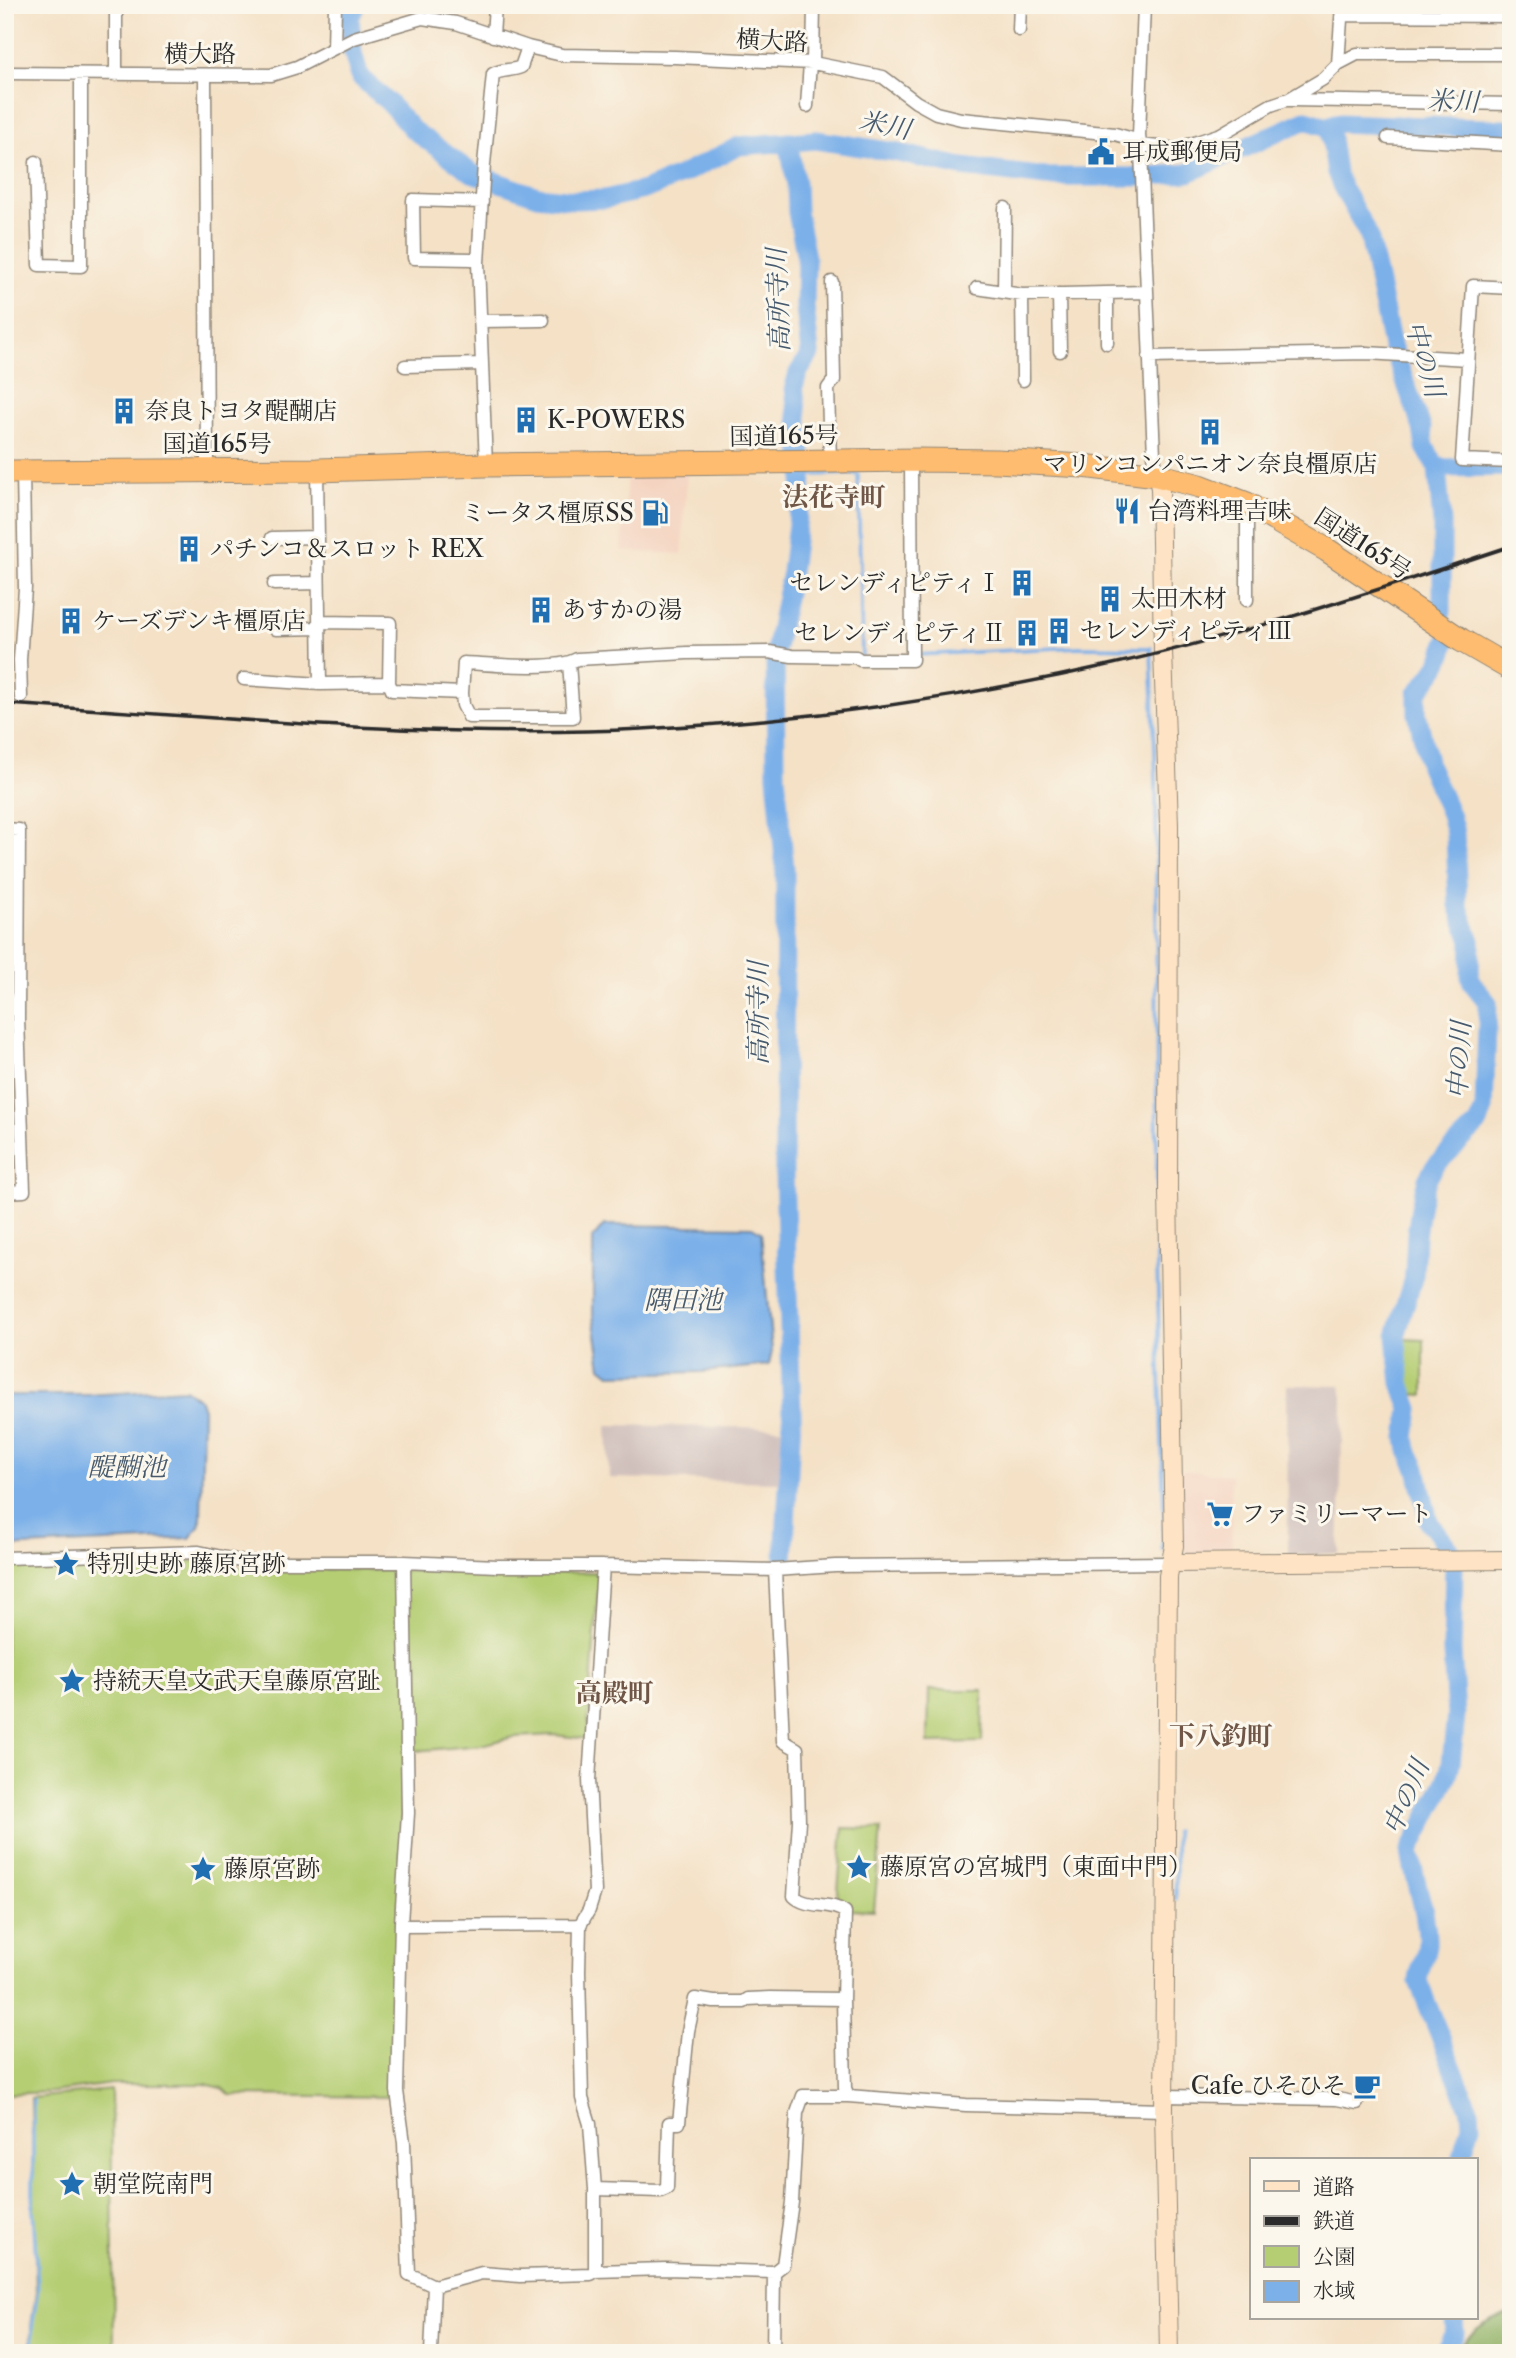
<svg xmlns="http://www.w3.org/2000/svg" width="1516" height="2358" font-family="'Libre Caslon Text','Noto Serif JP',serif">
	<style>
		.built { fill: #f4d3c0 }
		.industrial { fill: #d0c0bc }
		.green { fill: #b5ce73; stroke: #707c4f; stroke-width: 2 }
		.forest { fill: #90b165; stroke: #5e6e48; stroke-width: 2 }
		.water { fill: #7bb0e9; stroke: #536e8a; stroke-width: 2 }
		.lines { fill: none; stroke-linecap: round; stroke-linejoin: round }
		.stream { stroke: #7bb0e9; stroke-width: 3.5 }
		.river { stroke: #7bb0e9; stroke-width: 19 }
		.street-casing { stroke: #908678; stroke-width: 15 }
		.secondary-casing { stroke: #908678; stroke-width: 20 }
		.highway-casing { stroke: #908678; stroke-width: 25 }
		.street { stroke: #fff; stroke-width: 12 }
		.secondary { stroke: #fee4c5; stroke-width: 18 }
		.highway { stroke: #fdbc6f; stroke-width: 23 }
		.rail { stroke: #2b2b2b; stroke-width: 3.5 }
		.labels { text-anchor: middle; stroke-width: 6; stroke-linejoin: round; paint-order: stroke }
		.street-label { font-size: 24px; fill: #2b2b2b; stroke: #fbf7ec }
		.poi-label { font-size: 24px; fill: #2b2b2b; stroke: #fbf7ec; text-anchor: start }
		.water-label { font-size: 26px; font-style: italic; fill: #475a6e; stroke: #fbf7ec }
		.neighbourhood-label { font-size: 26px; font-weight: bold; fill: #6f5647; stroke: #fbf7ec }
	</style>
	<rect width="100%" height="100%" fill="#fbf7ec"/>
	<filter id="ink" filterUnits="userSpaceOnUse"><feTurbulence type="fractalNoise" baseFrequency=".0143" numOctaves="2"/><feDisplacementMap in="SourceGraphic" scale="14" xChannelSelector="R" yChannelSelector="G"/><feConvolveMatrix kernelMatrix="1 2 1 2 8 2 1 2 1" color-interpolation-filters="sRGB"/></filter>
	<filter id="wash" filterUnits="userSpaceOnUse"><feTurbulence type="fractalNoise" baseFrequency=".00686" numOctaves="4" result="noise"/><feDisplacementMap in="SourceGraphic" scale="28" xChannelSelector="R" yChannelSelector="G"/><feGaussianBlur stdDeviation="1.57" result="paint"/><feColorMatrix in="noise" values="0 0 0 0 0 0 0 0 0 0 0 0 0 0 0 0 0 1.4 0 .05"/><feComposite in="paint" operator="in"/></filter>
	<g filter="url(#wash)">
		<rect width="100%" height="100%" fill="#f4e1c6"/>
		<!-- built -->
		<path class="built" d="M687,473l-5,81 -60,-3 5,-77z
			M1179,1470l52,5 1,82 -43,-1 -8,-10z"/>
		<!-- industrial -->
		<path class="industrial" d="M1287,1385l54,1 2,12 -4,155 -51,2z
			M607,1425l175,3 -3,54 -170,-4z"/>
		<!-- green -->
		<path class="green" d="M1402,1339l22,1v55l-14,-1 -4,-12z
			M51,1561h150l39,6 267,6 87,-1 5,5 -12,162 -33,-4 -40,2 -33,8 -77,7 -11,345 -163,-2 -8,-7 -17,-4h-94l-58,8 -48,2v-531z
			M929,1690h54l-1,52 -54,1z
			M843,1828l38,1 -7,82 -24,-1 -13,-6z
			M111,2090l3,259h-16v4h-67v-27l5,-34 -5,-194z"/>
		<!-- forest -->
		<path class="forest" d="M1511,2313v40h-56c14,-21 32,-33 56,-40z"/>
		<!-- water -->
		<path class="water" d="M604,1225l148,2 9,5 11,119 -3,14 -67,7 -92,2 -9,-7 -8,-51v-78z
			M185,1389l15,11 3,9 -2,110 -2,7 -9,12 -185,9v-152h83z"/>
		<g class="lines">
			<!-- stream -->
			<path class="stream" d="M803,475l55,-1 4,182
				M914,655l165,-8 72,1 5,132 1,483 7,257 -2,30
				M1175,1831l1,68
				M33,2100v109l5,80 -6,38 1,26"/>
			<!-- river -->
			<path class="river" d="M356,5l-6,13 3,35 7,24 29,26 24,27 59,43 65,23 37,4 31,-1 39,-9 37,-15 58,-29 77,-6 78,12 68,15 84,10h93l49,-4 118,-53 21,7 9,-4 175,6
				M1327,127l3,5 6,40 6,15 27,49 23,110 30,82 3,19 12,21 5,55v89
				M788,142l8,41 1,29 9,46 -1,48 5,48 -12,19 -4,14 8,67
				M1437,468l74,-1
				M1446,642c-3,21 -16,36 -29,51v20l12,53 21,48 5,19 3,72 13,36 -1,35 2,7 16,20 -4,105 -5,15 -44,43 -8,14 -6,22 -5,33 -2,40 -18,61 5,47 9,26 -4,29 2,12 9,19 12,53 21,28
				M784,1559l8,-143 -8,-243 1,-304 -9,-93 -1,-123 16,-81 13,-102
				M1454,1567l-2,84 4,64 -5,48 -4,15 -37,73c4,31 18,61 17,93 -1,13 -8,24 -9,37l52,130 1,14 -10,35
				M1443,2353l12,-20 -1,-15"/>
		</g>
	</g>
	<g filter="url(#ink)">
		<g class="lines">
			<!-- street casing -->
			<g class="street-casing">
				<path id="street" d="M1144,5l-5,131 2,15 13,304 3,20
					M1342,15l169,1
					M1019,30l1,-25
					M493,36l2,-31
					M334,48l1,-43
					M813,63l1,-58
					M1338,64l4,-59
					M5,73l266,2 26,-8 57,-29 68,-20 34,5 72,24 34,8 113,2 138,6 70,14 33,25 20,11 25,6 154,15 18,5 7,6 36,4 45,-15 50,-29 18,-6 34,-20 15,-15 19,-10h154
					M116,75v-70
					M205,75l2,394
					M1291,100l220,4
					M807,106l3,-43
					M1388,138l123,7
					M36,162l3,103 42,1v-192
					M478,263l-6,-4 -58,-1 -1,-58 69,2
					M977,288l45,7 125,-3
					M1511,288l-38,-2 -11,174 49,2
					M1004,292l1,-84
					M1107,293v50
					M1059,294l1,57
					M1022,295l1,85
					M480,321l63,-1
					M1149,357l218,-4 100,6
					M405,366l76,-2
					M830,462l-2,-74 6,-8 -2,-98
					M486,465l-8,-202 6,-99 9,-90c9,-5 19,-3 28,-7l7,-20
					M317,470l3,214
					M1247,504v96
					M272,538l46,-1
					M274,584l44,-1
					M319,622l71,1 -1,60
					M276,629l42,-1
					M244,679l76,5 69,-1 3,7 70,3 2,-30c26,1 92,8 113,-4l110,-6 82,-1 23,4 64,1 4,3h52l-1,-200
					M462,693l1,12 6,12h104l-4,-54
					M21,697l-1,-37 5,-72 -2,-116
					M5,829l14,1 -1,189 6,172 -19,1
					M5,1558l194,-6 45,10h160l93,4h106l172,4 60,-4 336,-3
					M404,1562l4,251 -7,110 -4,168 7,52 5,131 25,12 48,-13 38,3 71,-2 4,-3 71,-2 108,3 9,-7 9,-63 5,-89 6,-17h45l118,9 198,5
					M775,1570l8,171 14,8 2,72 -5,75c13,13 36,5 51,16l-2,87 2,89 3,8
					M401,1926l179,-1
					M1165,2096l172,3 20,4
					M595,2189l65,2 7,-3 2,-65h10l9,-92 7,-32 19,3h30l4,-3 22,-1 73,1
					M595,2271v-82l-5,-65 -8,-26 -3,-126 1,-47 9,-15 6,-19 -6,-111 14,-214
					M431,2353l3,-67
					M773,2353l1,-81"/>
			</g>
			<!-- secondary casing -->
			<g class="secondary-casing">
				<path id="secondary" d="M1157,475l3,13 3,163 6,174 -1,366 6,355 -6,30 -4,534 5,243
					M1171,1563l340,-3"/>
			</g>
			<!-- highway casing -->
			<g class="highway-casing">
				<path id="highway" d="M5,472l312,-2 169,-5 431,-5 80,1 86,5 74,9 43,11 47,18 80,46 134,90 50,29"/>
			</g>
			<!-- street -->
			<use href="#street" class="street"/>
			<!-- secondary -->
			<use href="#secondary" class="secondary"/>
			<!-- highway -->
			<use href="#highway" class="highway"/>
			<!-- rail -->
			<path class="rail" d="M5,704c212,12 425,36 637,25 158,-8 317,-30 471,-65 135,-30 267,-75 398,-118"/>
		</g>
	</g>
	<!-- icons -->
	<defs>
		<g id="civic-bare" transform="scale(2.1)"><path d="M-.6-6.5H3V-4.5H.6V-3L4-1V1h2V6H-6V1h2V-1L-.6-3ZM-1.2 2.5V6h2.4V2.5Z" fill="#1f6fb2" stroke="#fbf7ec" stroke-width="2.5" paint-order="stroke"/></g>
		<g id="building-bare" transform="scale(2.1)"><path d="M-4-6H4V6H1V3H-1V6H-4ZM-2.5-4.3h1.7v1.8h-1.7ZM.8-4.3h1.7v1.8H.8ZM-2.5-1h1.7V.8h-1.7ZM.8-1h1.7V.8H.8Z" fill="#1f6fb2" stroke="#fbf7ec" stroke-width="2.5" paint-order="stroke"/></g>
		<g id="restaurant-bare" transform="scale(2.1)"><path d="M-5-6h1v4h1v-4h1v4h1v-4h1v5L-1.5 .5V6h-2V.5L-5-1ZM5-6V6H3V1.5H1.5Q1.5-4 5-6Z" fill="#1f6fb2" stroke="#fbf7ec" stroke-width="2.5" paint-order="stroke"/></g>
		<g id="fuel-bare" transform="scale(2.1)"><path d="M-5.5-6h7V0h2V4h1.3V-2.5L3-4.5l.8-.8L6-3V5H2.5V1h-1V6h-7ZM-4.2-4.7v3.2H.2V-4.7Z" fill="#1f6fb2" stroke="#fbf7ec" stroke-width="2.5" paint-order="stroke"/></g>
		<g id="supermarket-bare" transform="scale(2.1)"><path d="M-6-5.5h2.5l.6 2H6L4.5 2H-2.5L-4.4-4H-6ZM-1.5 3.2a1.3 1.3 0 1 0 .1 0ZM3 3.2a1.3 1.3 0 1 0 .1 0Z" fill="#1f6fb2" stroke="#fbf7ec" stroke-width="2.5" paint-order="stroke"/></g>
		<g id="sight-bare" transform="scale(2.1)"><path d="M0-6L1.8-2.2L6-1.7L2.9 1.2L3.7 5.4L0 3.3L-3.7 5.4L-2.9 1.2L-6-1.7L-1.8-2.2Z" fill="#1f6fb2" stroke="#fbf7ec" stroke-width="2.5" paint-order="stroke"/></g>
		<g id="cafe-bare" transform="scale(2.1)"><path d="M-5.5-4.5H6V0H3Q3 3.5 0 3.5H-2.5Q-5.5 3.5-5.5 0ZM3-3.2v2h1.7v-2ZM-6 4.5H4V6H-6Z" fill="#1f6fb2" stroke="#fbf7ec" stroke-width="2.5" paint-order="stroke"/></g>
	</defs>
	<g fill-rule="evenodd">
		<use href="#civic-bare" x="1101" y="152"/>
		<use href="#building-bare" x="124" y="411"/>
		<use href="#building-bare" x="526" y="420"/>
		<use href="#building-bare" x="1210" y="432"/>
		<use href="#restaurant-bare" x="1127" y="511"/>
		<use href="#fuel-bare" x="655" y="513"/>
		<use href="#building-bare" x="189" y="549"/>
		<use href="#building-bare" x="1022" y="583"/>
		<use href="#building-bare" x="1110" y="599"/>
		<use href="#building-bare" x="541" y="610"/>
		<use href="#building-bare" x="71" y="621"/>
		<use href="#building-bare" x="1059" y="631"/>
		<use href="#building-bare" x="1027" y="633"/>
		<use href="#supermarket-bare" x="1220" y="1514"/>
		<use href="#sight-bare" x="66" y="1564"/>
		<use href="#sight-bare" x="72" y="1681"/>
		<use href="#sight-bare" x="859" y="1867"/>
		<use href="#sight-bare" x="203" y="1869"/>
		<use href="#cafe-bare" x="1367" y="2086"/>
		<use href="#sight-bare" x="72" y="2184"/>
	</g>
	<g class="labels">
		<!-- street labels -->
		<g class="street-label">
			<text transform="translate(772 41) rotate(3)" y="8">横大路</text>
			<text x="200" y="62">横大路</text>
			<text transform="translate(784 436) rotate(-1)" y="8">国道165号</text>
			<text x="217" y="452">国道165号</text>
			<text transform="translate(1363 544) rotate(33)" y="8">国道165号</text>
		</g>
		<!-- poi labels -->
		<g class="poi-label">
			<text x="1122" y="160">耳成郵便局</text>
			<text x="145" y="419">奈良トヨタ醍醐店</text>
			<text x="547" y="428">K-POWERS</text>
			<text x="1210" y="472" text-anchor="middle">マリンコンパニオン奈良橿原店</text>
			<text x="1148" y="519">台湾料理吉味</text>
			<text x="634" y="521" text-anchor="end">ミータス橿原SS</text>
			<text x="210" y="557">パチンコ＆スロット REX</text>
			<text x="1001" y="591" text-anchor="end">セレンディピティⅠ</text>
			<text x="1131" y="607">太田木材</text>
			<text x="562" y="618">あすかの湯</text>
			<text x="92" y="629">ケーズデンキ橿原店</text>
			<text x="1080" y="639">セレンディピティⅢ</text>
			<text x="1006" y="641" text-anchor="end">セレンディピティⅡ</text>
			<text x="1241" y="1522">ファミリーマート</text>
			<text x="87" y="1572">特別史跡 藤原宮跡</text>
			<text x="93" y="1689">持統天皇文武天皇藤原宮趾</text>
			<text x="880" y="1875">藤原宮の宮城門（東面中門）</text>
			<text x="224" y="1877">藤原宮跡</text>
			<text x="1346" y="2094" text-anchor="end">Cafe ひそひそ</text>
			<text x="93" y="2192">朝堂院南門</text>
		</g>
		<!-- water labels -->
		<g class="water-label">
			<text transform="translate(1453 101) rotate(2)" y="9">米川</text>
			<text transform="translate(885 125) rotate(11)" y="9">米川</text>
			<text transform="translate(778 300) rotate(-92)" y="9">高所寺川</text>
			<text transform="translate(1425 359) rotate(74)" y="9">中の川</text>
			<text transform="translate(758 1013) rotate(-90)" y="9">高所寺川</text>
			<text transform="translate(1459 1060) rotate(-87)" y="9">中の川</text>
			<text x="683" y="1309">隅田池</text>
			<text x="127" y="1476">醍醐池</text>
			<text transform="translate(1406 1797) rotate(-67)" y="9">中の川</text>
		</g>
		<!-- neighbourhood labels -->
		<g class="neighbourhood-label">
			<text x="834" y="506">法花寺町</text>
			<text x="615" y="1702">高殿町</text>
			<text x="1221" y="1745">下八釣町</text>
		</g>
	</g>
	<!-- margin -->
	<rect width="1516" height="2358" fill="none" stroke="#fbf7ec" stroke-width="28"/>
	<!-- legend -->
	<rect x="1250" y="2158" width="228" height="161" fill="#fbf7ec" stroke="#a8a59f" stroke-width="2"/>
	<rect x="1264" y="2181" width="35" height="10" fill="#fee4c5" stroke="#a8a59f" stroke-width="2"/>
	<text x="1313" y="2194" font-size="21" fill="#2b2b2b">道路</text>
	<rect x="1264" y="2216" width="35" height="10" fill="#2b2b2b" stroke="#a8a59f" stroke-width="2"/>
	<text x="1313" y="2228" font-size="21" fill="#2b2b2b">鉄道</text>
	<rect x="1264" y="2246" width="35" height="21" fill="#b5ce73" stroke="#a8a59f" stroke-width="2"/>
	<text x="1313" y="2264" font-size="21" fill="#2b2b2b">公園</text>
	<rect x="1264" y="2281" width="35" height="21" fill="#7bb0e9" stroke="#a8a59f" stroke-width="2"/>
	<text x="1313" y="2298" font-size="21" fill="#2b2b2b">水域</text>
</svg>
